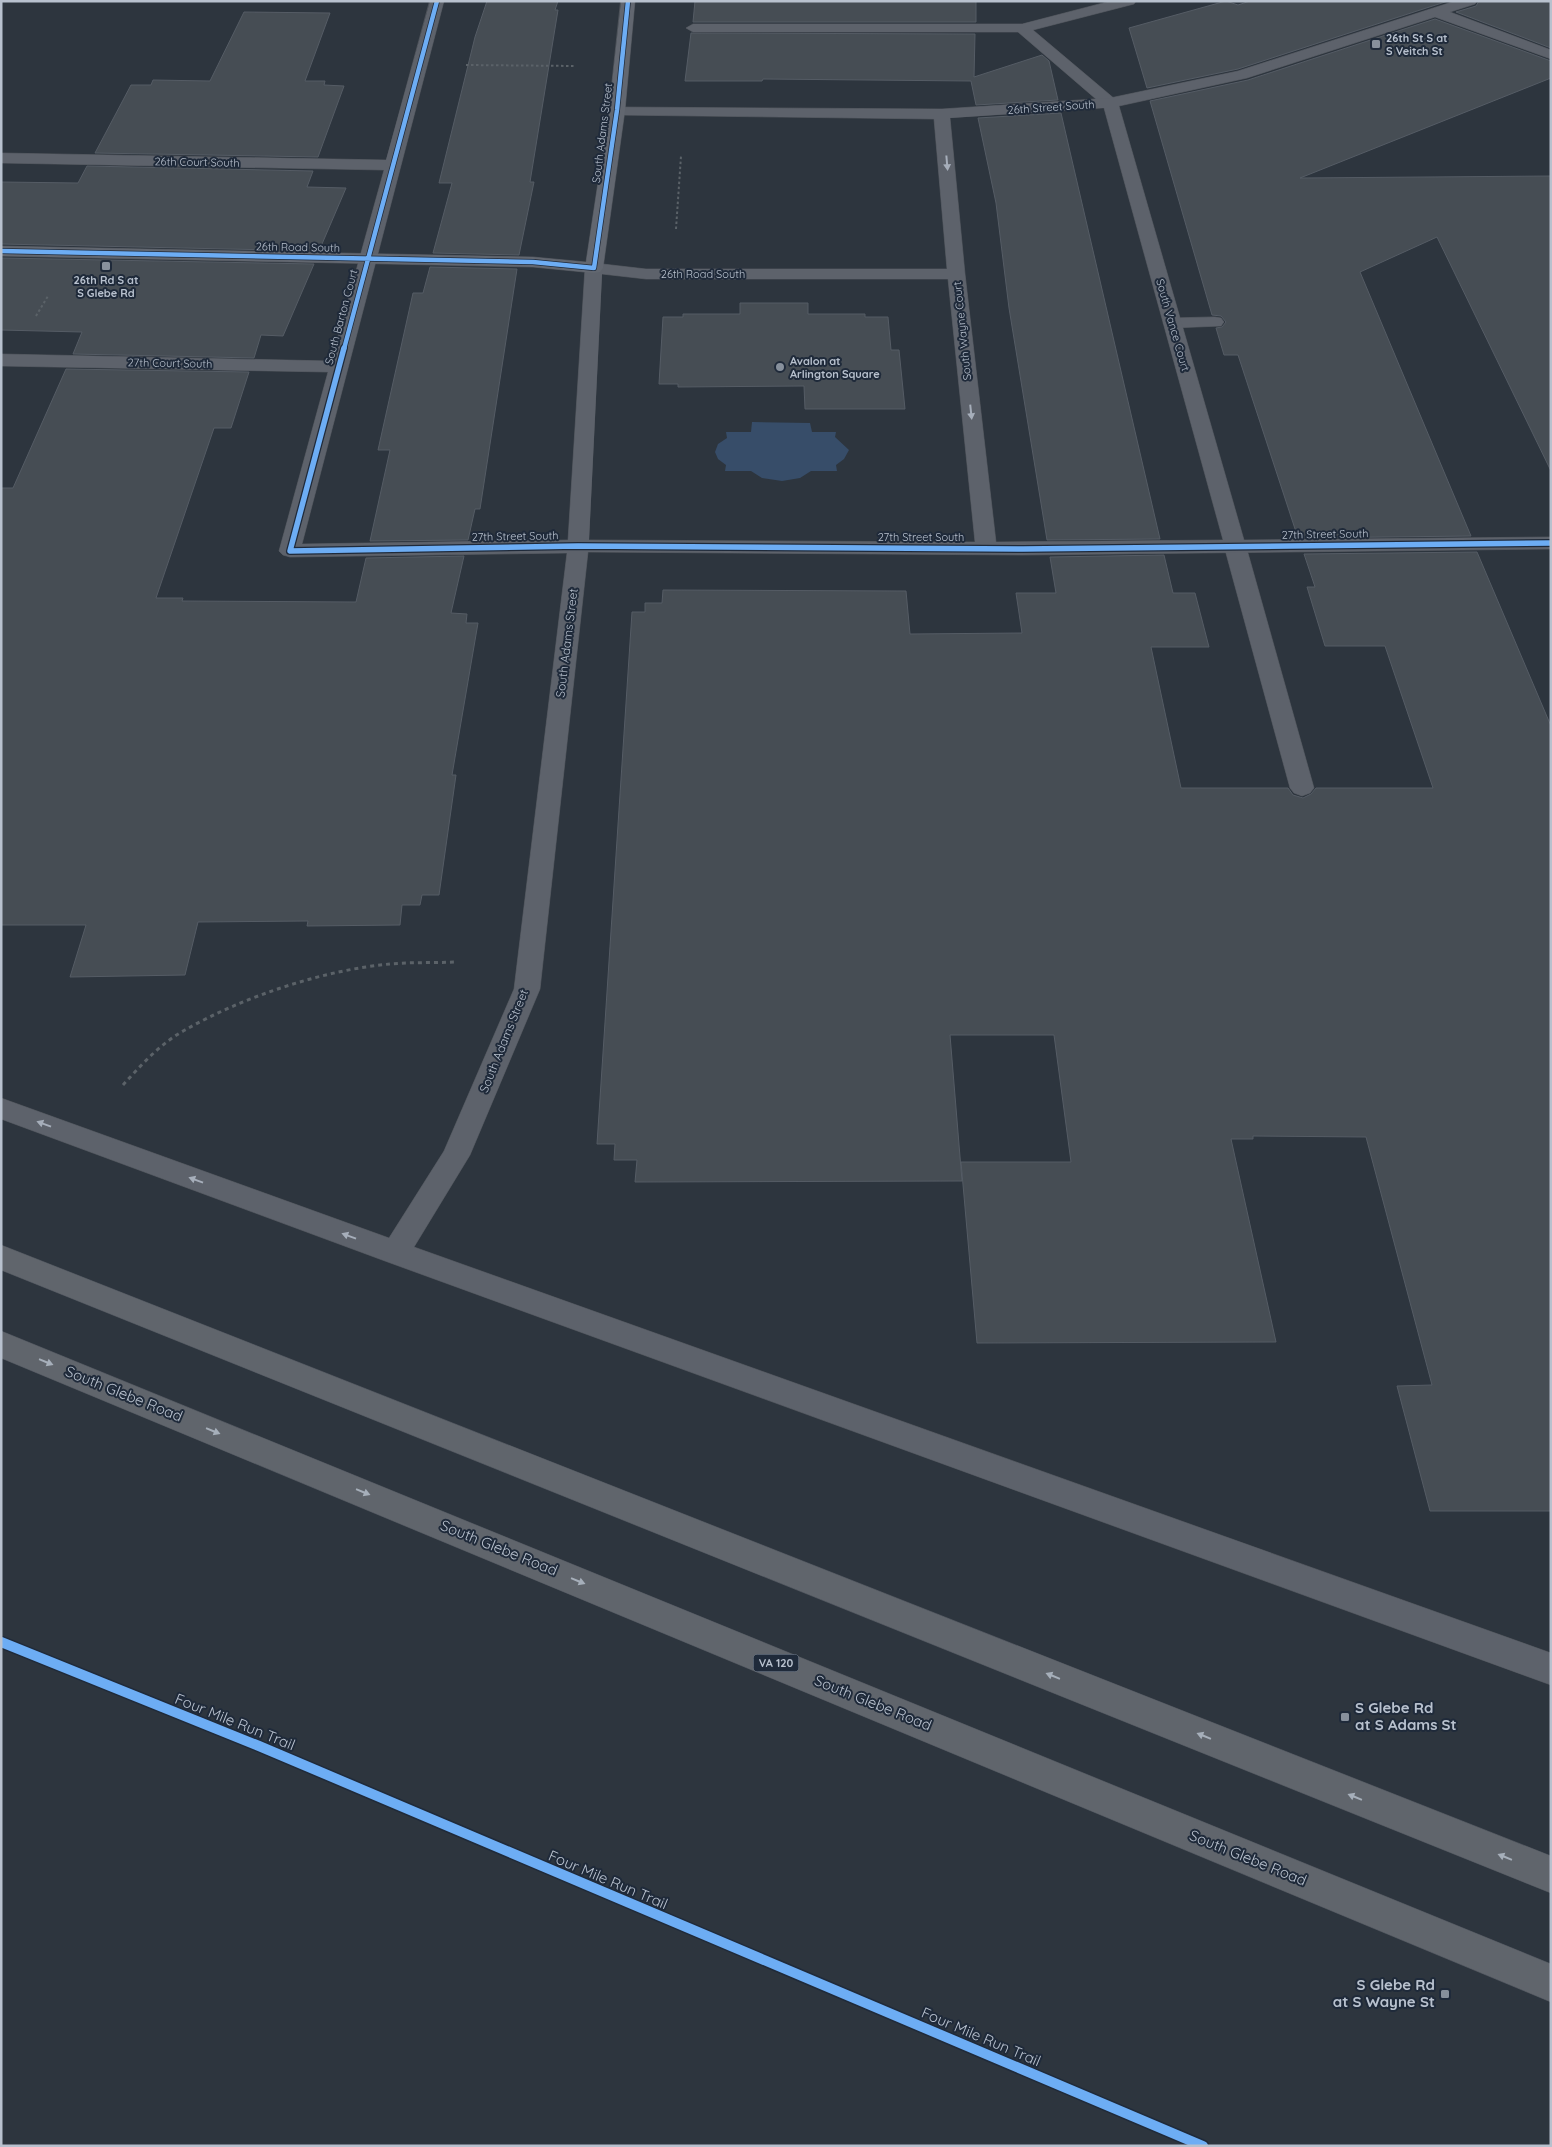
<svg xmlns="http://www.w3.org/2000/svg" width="1552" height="2147" font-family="Quicksand,sans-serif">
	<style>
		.water { fill: #374d69 }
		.building { fill: #464d54; stroke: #555c65 }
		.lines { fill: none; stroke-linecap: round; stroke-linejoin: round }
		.lane-casing { stroke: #4c5158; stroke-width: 1 }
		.street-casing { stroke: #4c5158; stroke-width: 1 }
		.secondary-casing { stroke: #4c5158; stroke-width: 1 }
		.primary-casing { stroke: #4b515a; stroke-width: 1 }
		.path-far1 { stroke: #5b6268; stroke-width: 2; stroke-dasharray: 2.5 2.5; stroke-linecap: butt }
		.path { stroke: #5b6268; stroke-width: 3; stroke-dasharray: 4 4; stroke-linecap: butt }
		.lane { fill: #5d626b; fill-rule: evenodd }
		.street { fill: #5d626b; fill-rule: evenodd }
		.secondary { fill: #626770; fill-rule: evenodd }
		.primary { fill: #60656c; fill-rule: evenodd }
		.cycleway-far2-casing { stroke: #1f2a3a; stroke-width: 6 }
		.cycleway-far1-casing { stroke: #1f2a3a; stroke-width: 8 }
		.cycleway-casing { stroke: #1f2a3a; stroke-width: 13 }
		.cycleway-far2 { stroke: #6dadf4; stroke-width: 4.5 }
		.cycleway-far1 { stroke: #6dadf4; stroke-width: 5.5 }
		.cycleway { stroke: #6dadf4; stroke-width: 10 }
		.oneway { fill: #a6aeba }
		.oneway2 { fill: #a6afba }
		.poi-dot { fill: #87909c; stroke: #1f2a3a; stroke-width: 2 }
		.labels { text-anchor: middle; stroke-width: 4; stroke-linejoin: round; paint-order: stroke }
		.far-poi-label { font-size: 11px; font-weight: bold; fill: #b8c1ce; stroke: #1f2a3a; text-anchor: start }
		.far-street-label { font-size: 11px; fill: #b8c1ce; stroke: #1f2a3a }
		.shield { fill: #1f2a3a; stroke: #8a94a2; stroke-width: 1 }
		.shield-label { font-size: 11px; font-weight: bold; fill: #b8c1ce }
		.street-label { font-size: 12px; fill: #b8c1ce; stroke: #1f2a3a }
		.near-street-label { font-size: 15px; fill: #b8c1ce; stroke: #1f2a3a }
		.near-poi-label { font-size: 15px; font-weight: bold; fill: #b8c1ce; stroke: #1f2a3a; text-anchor: start }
	</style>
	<rect width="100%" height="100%" fill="#2d353e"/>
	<!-- water -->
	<path class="water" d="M752,422l58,1 2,9h24l-1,5 14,13 -5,9 -8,6 1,6h-26l-11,7 -18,3 -20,-3 -11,-7h-26l1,-6 -8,-6 -3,-7 3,-8 9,-6 -1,-6h25z"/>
	<!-- building -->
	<path class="building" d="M487,1h71l-3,9h3l-28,172h4l-15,73 -86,-2 19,-70h-13l36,-146z
		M695,1h281v21h-283z
		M1226,1l12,4 12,-4h198l-210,68 -91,19 -18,-60z
		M1479,1h72v47l-95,-36 20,-6z
		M244,12l86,1 -25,68h20l-1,4 20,1 -26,71 -223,-4 36,-68h20l2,-5 57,1z
		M1435,19l116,42v17l-251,100 251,-2v295l-114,-234 -77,35 111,264 -173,2 -60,-183h-14l-8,-27 6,-1 4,-5 -5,-6 -9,-1 -62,-214 98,-21z
		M691,33l284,1 -1,43 68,-22 7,6 9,39 -82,5 -5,-24 -208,-2 -1,2h-77z
		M1061,113l99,426 -113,1 -38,-232 -13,-105 -18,-85z
		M87,166l226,5 -6,16 39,1 -27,63 -318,-7v-62l77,1z
		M1,258l313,6 -31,72 -22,-1 -7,23 -181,-4 9,-22 -81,-2z
		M430,267l87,2 -37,240h-5l-7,31 -98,1 20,-91h-12l35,-157h10z
		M740,303h68v11h57v3h23l3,33h8l6,59h-100l-1,-23 -126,1v-3h-19l4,-67h20v-3h57z
		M66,369l183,3 -18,56h-17l-58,170h27l-1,3 174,1 10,-44 98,-2 -13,57 16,1 -1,9h12l-26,152h4l-17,120h-17l-2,10h-18l-2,20 -93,1 1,-5 -110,1 -13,53 -115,2 16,-52h-85v-437h12z
		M1477,552l74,174v785h-121l-33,-125 35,-1 -66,-248 -113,-1v3h-22l45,203 -299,1 -16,-181h110l-17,-127h-104l12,146 -327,1 2,-22h-23l1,-16h-18l35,-532h13v-9h17l1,-13 243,1 4,43 112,-1 -6,-40h40l-6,-36 114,-2 9,38h22l14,54h-58l30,141h107l5,7 10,3 8,-4 5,-6h117l-48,-142h-60l-18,-59h8l-11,-33z"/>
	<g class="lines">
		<!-- lane casing -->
		<g class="lane-casing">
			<path id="lane" d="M1111,1h25l-2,3 -101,26 83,70 2,3 -2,3h-12l-86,-74h-325l-7,-4 7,-4h329z
				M1215,317l6,1 3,4 -3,4 -49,2 -6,-1 -3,-4 3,-4 6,-1z
				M1235,540l7,2 4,4 68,242 -4,5 -8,3 -8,-3 -4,-5 -66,-242 4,-4z"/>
		</g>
		<!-- street casing -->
		<g class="street-casing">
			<path id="street" d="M430,1h14l-142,543 266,-4 17,-272 3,-4 6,-1 52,6h301l-13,-150 -317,-4 -6,-2 -2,-3 2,-3 331,2 168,-11 128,-27 217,-70h22l-2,3 -25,8 101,38v9l-116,-42 -188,61 -128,28 125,434 307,-3v12l-528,6 -435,-3 -48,437 -70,166 -56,92 1137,406v32l-1166,-424 -384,-142v-21l388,140 55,-87 70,-162 53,-436 -277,4 -7,-2 -4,-4 49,-179 -327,-6v-12l330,7 53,-191 -383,-7v-10l385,7zM1104,108l119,432 -227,2 -31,-268 -15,-156zM602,274l44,5h302l27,263 -386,-2z"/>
		</g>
		<!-- secondary casing -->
		<g class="secondary-casing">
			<path id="secondary" d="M621,1h14l-10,109 -22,158 -3,4 -6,1 -61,-6 -532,-11v-10l532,11 53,5 23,-152z"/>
		</g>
		<!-- primary casing -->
		<g class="primary-casing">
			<path id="primary" d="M1,1245l1550,611v37l-1550,-623z
				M1,1331l1550,633v38l-1550,-644z"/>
		</g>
		<!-- path-far1 -->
		<path class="path-far1" d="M466,65l109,1
			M676,229l5,-73
			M36,316l12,-20"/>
		<!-- path -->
		<path class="path" d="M123,1085c18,-20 38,-42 62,-55 58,-33 138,-60 205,-66 21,-2 43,-1 64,-2"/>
		<!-- lane -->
		<use href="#lane" class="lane"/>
		<!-- street -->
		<use href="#street" class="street"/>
		<!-- secondary -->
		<use href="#secondary" class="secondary"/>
		<!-- primary -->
		<use href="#primary" class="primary"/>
		<!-- cycleway-far2 casing -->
		<g class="cycleway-far2-casing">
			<path id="cycleway-far2" d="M1,251l532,11 61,6 23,-158 11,-109
				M344,349l93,-348"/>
		</g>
		<!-- cycleway-far1 casing -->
		<g class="cycleway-far1-casing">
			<path id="cycleway-far1" d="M344,348l-54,203 288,-5 445,3 528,-6"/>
		</g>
		<!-- cycleway casing -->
		<g class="cycleway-casing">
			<path id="cycleway" d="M1,1642l258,104 944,400"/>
		</g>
		<!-- cycleway-far2 -->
		<use href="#cycleway-far2" class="cycleway-far2"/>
		<!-- cycleway-far1 -->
		<use href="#cycleway-far1" class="cycleway-far1"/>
		<!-- cycleway -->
		<use href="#cycleway" class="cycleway"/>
	</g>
	<!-- one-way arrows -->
	<defs><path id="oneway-solid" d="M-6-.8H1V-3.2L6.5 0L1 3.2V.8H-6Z" transform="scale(1.25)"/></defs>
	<g class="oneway">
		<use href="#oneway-solid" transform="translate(947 163) rotate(85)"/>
		<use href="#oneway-solid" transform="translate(971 412) rotate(84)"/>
		<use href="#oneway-solid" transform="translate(44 1124) rotate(-160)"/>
		<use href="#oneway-solid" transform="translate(196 1180) rotate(-160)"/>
		<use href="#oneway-solid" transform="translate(349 1236) rotate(-160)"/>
	</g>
	<g class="oneway2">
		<use href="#oneway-solid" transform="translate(46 1362) rotate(22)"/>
		<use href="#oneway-solid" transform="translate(213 1431) rotate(22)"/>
		<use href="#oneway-solid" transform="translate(363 1492) rotate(22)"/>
		<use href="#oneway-solid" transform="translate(578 1581) rotate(22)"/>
		<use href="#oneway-solid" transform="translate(1053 1676) rotate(-158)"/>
		<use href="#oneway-solid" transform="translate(1204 1736) rotate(-158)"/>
		<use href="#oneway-solid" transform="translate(1355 1797) rotate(-158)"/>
		<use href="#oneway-solid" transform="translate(1505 1857) rotate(-158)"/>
	</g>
	<!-- markers -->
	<g class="poi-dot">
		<rect x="1371" y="39" width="10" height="10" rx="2.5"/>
		<rect x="101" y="261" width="10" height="10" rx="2.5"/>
		<circle cx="780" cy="367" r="5"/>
		<rect x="1340" y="1712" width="10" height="10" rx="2.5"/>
		<rect x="1440" y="1989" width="10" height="10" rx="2.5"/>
	</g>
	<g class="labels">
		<!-- far-poi labels -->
		<g class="far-poi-label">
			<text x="1386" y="42">26th St S at<tspan x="1386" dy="13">S Veitch St</tspan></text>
			<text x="106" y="284" text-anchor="middle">26th Rd S at<tspan x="106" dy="13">S Glebe Rd</tspan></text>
			<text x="790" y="365">Avalon at<tspan x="790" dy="13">Arlington Square</tspan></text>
		</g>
		<!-- far-street labels -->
		<g class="far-street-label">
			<text transform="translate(1051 107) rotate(-4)" y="4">26th Street South</text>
			<text transform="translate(602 133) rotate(-83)" y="4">South Adams Street</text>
			<text transform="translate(197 162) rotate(1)" y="4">26th Court South</text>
			<text transform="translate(298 247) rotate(1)" y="4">26th Road South</text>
			<text x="703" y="278">26th Road South</text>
			<text transform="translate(341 317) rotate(-75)" y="4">South Barton Court</text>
			<text transform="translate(1173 325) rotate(74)" y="4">South Vance Court</text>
			<text transform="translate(962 331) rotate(-96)" y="4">South Wayne Court</text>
			<text transform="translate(170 363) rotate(1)" y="4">27th Court South</text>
			<text transform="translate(1325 534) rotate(-1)" y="4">27th Street South</text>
			<text transform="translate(515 536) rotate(-1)" y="4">27th Street South</text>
			<text x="921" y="541">27th Street South</text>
		</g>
		<!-- shield labels -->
		<rect class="shield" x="753.5" y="1654.5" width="45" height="17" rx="4"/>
		<g class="shield-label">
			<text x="776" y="1667">VA 120</text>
		</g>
		<!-- street labels -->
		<g class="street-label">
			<text transform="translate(567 643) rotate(-83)" y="4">South Adams Street</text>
			<text transform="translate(504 1041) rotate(-68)" y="4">South Adams Street</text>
		</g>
		<!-- near-street labels -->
		<g class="near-street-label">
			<text transform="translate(124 1394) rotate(22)" y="5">South Glebe Road</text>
			<text transform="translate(499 1548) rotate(22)" y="5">South Glebe Road</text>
			<text transform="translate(873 1703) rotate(22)" y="5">South Glebe Road</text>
			<text transform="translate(235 1722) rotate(22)" y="5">Four Mile Run Trail</text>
			<text transform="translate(1248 1858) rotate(22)" y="5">South Glebe Road</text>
			<text transform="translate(608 1880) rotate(23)" y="5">Four Mile Run Trail</text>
			<text transform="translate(981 2037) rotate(23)" y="5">Four Mile Run Trail</text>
		</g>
		<!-- near-poi labels -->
		<g class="near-poi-label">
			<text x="1355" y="1713">S Glebe Rd<tspan x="1355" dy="17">at S Adams St</tspan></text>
			<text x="1435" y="1990" text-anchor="end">S Glebe Rd<tspan x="1435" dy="17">at S Wayne St</tspan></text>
		</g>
	</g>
	<!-- border -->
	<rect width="1552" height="2147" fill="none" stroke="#b8c1ce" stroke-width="5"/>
</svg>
